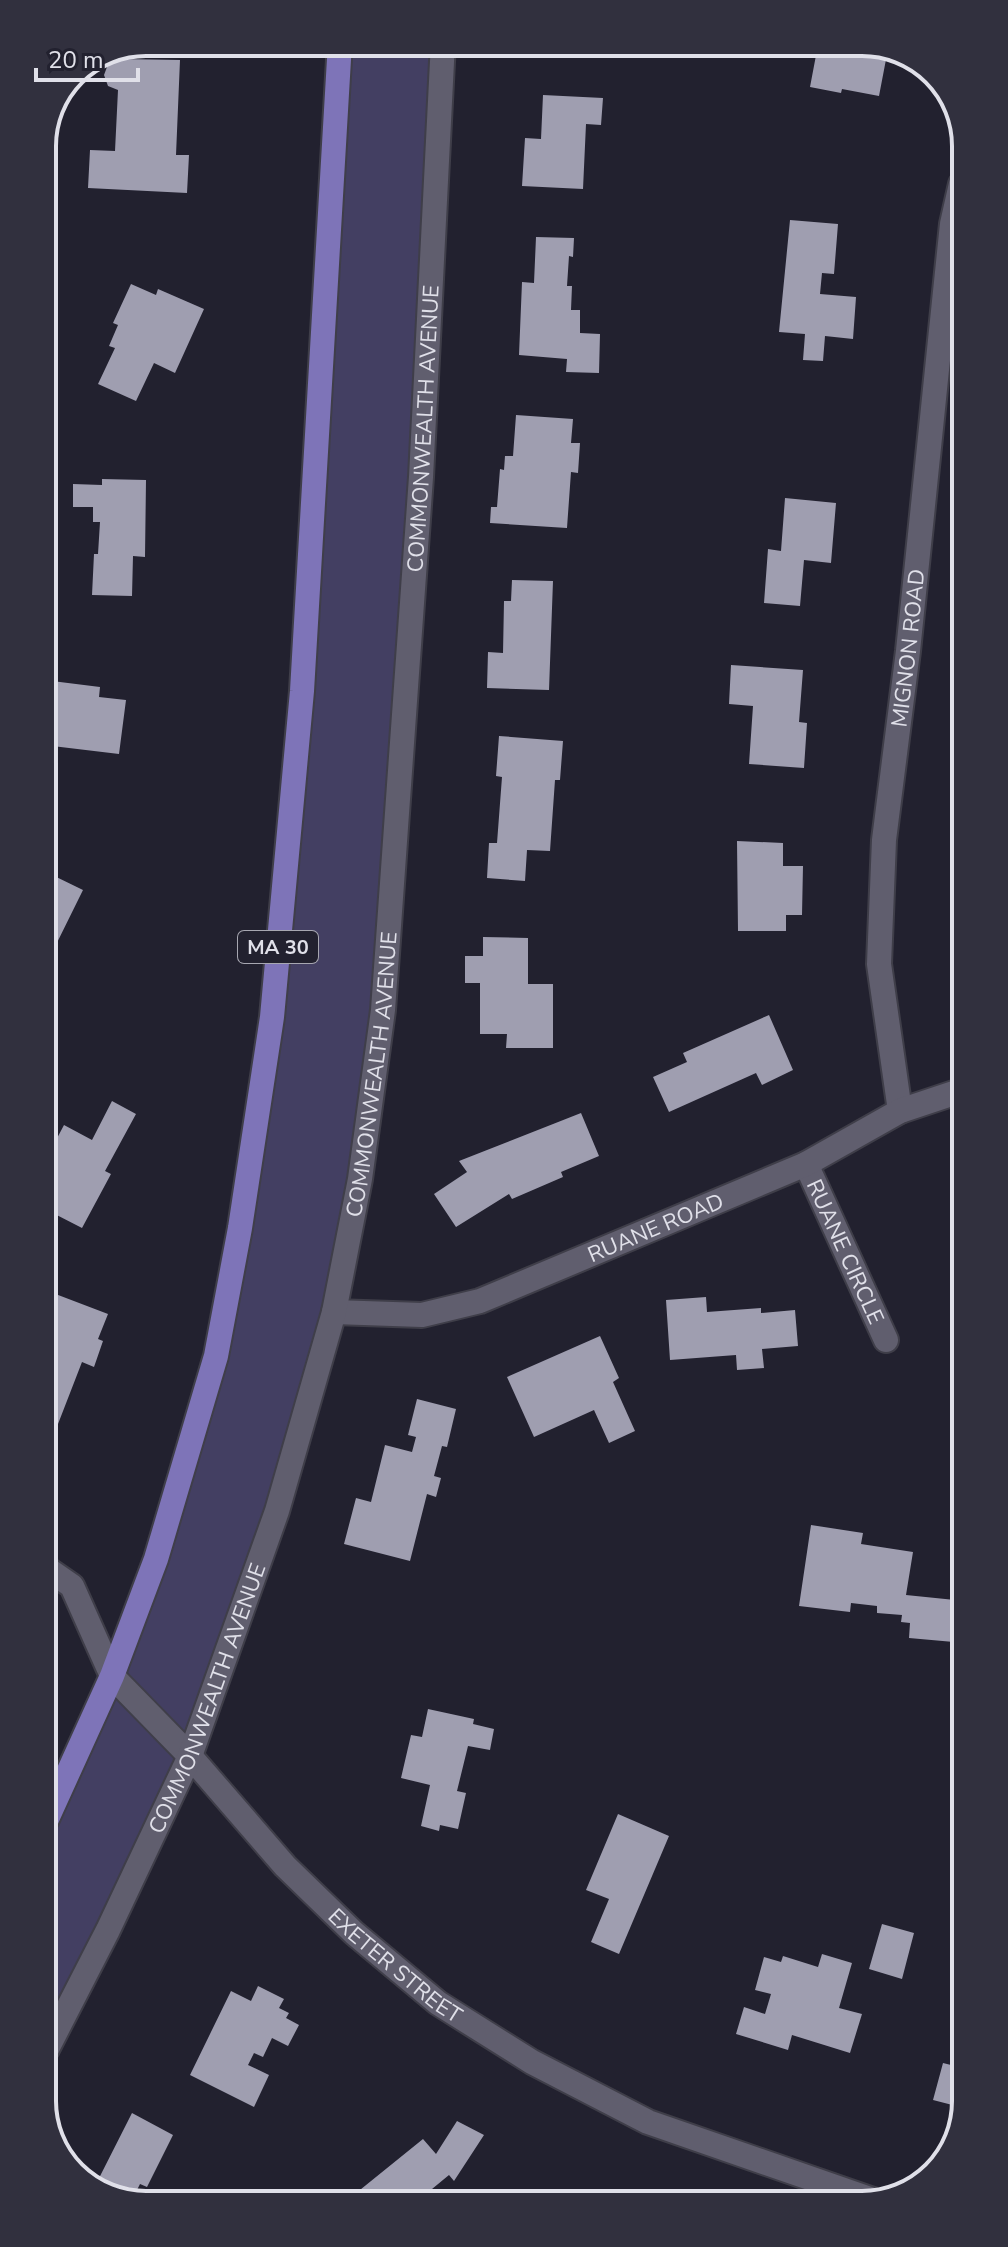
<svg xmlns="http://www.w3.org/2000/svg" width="1008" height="2247" font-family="'Nunito Sans',sans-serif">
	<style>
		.green { fill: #433f62 }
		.building { fill: #9f9eb0 }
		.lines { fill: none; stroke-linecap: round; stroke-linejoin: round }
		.minor-casing { stroke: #3f3e49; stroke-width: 28 }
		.major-casing { stroke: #3f3e49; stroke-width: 28 }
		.minor { stroke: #605e6e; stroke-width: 24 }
		.major { stroke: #7e74b8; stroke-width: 24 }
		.labels { text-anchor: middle; stroke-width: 8; stroke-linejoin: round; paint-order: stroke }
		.shield { fill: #22212f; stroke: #a7a7b1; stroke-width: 2 }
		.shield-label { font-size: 20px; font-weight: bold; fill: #e0e0e9 }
		.street-label { font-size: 22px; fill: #e0e0e9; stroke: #22212f }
		.rim { fill: none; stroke: #e0e0e9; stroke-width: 4 }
	</style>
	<rect width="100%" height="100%" fill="#22212f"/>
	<!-- green -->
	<path class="green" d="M340,42h103l-44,743 -65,527 -144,444 -143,293v-230l65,-143 104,-320 42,-236z"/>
	<!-- building -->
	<path class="building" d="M855,42h15l18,7 -9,47 -37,-7 -1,4 -31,-6 7,-37 35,7z
		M120,59l60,1 -4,95h13l-2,38 -99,-5 2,-38 25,1 3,-61 -10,-4 -4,-11 3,-8z
		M543,95l60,3 -2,27 -15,-1 -3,65 -61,-3 3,-48 16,1z
		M790,220l48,4 -4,50 -12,-1 -2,21 36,3 -3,42 -28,-3 -2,25 -20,-1 2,-26 -26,-2z
		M536,237l38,1 -1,19 -4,-1 -2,30h5l-1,24h9v23l20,1 -1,39 -33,-1 1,-13 -48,-4 3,-73 12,1z
		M131,284l25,11 2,-6 46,20 -29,64 -21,-10 -18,38 -38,-17 17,-36 -6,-2 9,-21 -5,-2z
		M516,415l57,4 -2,24h9l-2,30 -7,-1 -4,56 -77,-5 1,-16h6l3,-38 4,1 1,-14h8z
		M102,479l44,1 -1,77 -12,-1 -1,40 -40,-1 2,-41h4l2,-32h-7v-15h-20v-23l29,1z
		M785,498l51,5 -5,60 -27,-3 -4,46 -36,-3 4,-54 13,2z
		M512,580l41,1 -4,109 -62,-2 1,-36 15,1 1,-52h7z
		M731,665l72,5 -4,52 8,1 -3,45 -55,-4 4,-58 -24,-2z
		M44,680l56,7 -1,10 27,3 -7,54 -75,-9z
		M499,736l64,5 -3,39h-5l-5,71 -23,-1 -2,31 -38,-3 2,-35h8l5,-66 -6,-1z
		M737,841l46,2v23h20l-1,49h-16v16h-48z
		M44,871l39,19 -39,79z
		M483,937l45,1v46h25v64h-47l1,-14h-27v-51h-15v-27h18z
		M769,1015l24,55 -31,15 -6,-12 -87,39 -16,-35 34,-15 -4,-9z
		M112,1101l24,13 -31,57 6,3 -29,54 -37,-19v-29l8,-14 -8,-5 19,-36 28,15z
		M581,1113l18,43 -38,16 2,5 -51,22 -3,-5 -53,33 -22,-33 33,-22 -8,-11z
		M45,1290l63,24 -10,25 5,2 -9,26 -12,-5 -24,62 -12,-5z
		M706,1297l1,15 54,-4v5l34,-3 3,36 -36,3 2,19 -27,2 -1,-15 -66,5 -4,-60z
		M600,1336l19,42 -6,4 22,49 -26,12 -15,-33 -60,27 -27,-60z
		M417,1399l39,10 -9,38 -5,-1 -8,30 7,2 -5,19 -9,-3 -17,67 -66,-17 12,-46 15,4 14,-57 27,7 4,-15 -8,-2z
		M811,1525l52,8 -2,11 52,8 -7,43 49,5 -1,15h11v28l-56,-5 1,-15 -9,-1 1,-7 -25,-2v-7l-26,-3 -1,9 -51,-6z
		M428,1709l46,10 -1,5 21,5 -4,21 -22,-4 -11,45 9,2 -8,36 -18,-4 -1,6 -18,-5 9,-41 -29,-7 10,-43 11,2z
		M618,1814l51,22 -50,118 -28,-12 18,-43 -23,-9z
		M882,1924l32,9 -12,46 -33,-10z
		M822,1954l30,9 -13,45 23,6 -12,39 -58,-18 -4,15 -52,-16 8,-27 21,7 6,-20 -16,-4 9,-33 17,5 2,-6 35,11z
		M258,1986l26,13 -5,9 10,5 -3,5 13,7 -11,21 -16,-8 -9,19 -9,-4 -6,12 21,10 -15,32 -64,-32 41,-84 20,10z
		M966,2060l-2,48 -31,-8 10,-37 20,5z
		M132,2113l41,22 -26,52 -7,-3 -9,18 -37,-14z
		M457,2121l27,14 -30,46 -5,-6 -34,28h-61l-4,-5 73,-59 13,15z"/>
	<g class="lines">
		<!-- minor casing -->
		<g class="minor-casing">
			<g id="minor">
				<path id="s1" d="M900,1111l-21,-147 5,-124 24,-189 44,-427 9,-40"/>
				<path id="s2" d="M806,1164l80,176"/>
				<path id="s3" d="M334,1312l88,3 58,-14 326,-137 94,-53 63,-21"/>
				<path id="s4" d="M46,1568l26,18 40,90 78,80 95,110 69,67 84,70 94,59 116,60 225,78"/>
				<path id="s5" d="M47,2049l61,-119 82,-174 87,-245 57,-199 26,-133 23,-169 16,-225 22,-308 22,-435"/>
			</g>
		</g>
		<!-- major casing -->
		<g class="major-casing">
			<path id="major" d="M47,1819l65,-143 44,-117 60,-203 24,-128 32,-211 30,-326 38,-649"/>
		</g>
		<!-- minor -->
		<use href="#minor" class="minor"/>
		<!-- major -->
		<use href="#major" class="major"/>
	</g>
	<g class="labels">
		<!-- shield labels -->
		<rect class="shield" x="238" y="931" width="80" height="32" rx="6"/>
		<g class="shield-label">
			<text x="278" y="954">MA 30</text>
		</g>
		<!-- street labels -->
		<g class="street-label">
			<text dy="8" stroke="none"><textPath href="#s5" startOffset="1682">COMMONWEALTH AVENUE</textPath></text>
			<text dy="8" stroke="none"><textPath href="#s1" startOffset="466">MIGNON ROAD</textPath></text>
			<text dy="8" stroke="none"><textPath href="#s5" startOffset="1034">COMMONWEALTH AVENUE</textPath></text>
			<text dy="8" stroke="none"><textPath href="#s3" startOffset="338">RUANE ROAD</textPath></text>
			<text dy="8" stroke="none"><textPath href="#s2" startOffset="96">RUANE CIRCLE</textPath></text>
			<text dy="8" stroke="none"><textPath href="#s5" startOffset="386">COMMONWEALTH AVENUE</textPath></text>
			<text dy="8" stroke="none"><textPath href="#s4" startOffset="536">EXETER STREET</textPath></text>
		</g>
	</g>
	<!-- crop -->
	<path d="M0 0H1008V2247H0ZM146 56H862A90 90 0 0 1 952 146V2101A90 90 0 0 1 862 2191H146A90 90 0 0 1 56 2101V146A90 90 0 0 1 146 56Z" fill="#31303e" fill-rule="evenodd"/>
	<path class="rim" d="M146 56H862A90 90 0 0 1 952 146V2101A90 90 0 0 1 862 2191H146A90 90 0 0 1 56 2101V146A90 90 0 0 1 146 56Z"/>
	<!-- scale -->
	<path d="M36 68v12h102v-12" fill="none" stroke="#e0e0e9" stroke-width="4"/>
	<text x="48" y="68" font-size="24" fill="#e0e0e9" stroke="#22212f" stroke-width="6" paint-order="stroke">20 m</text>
</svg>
